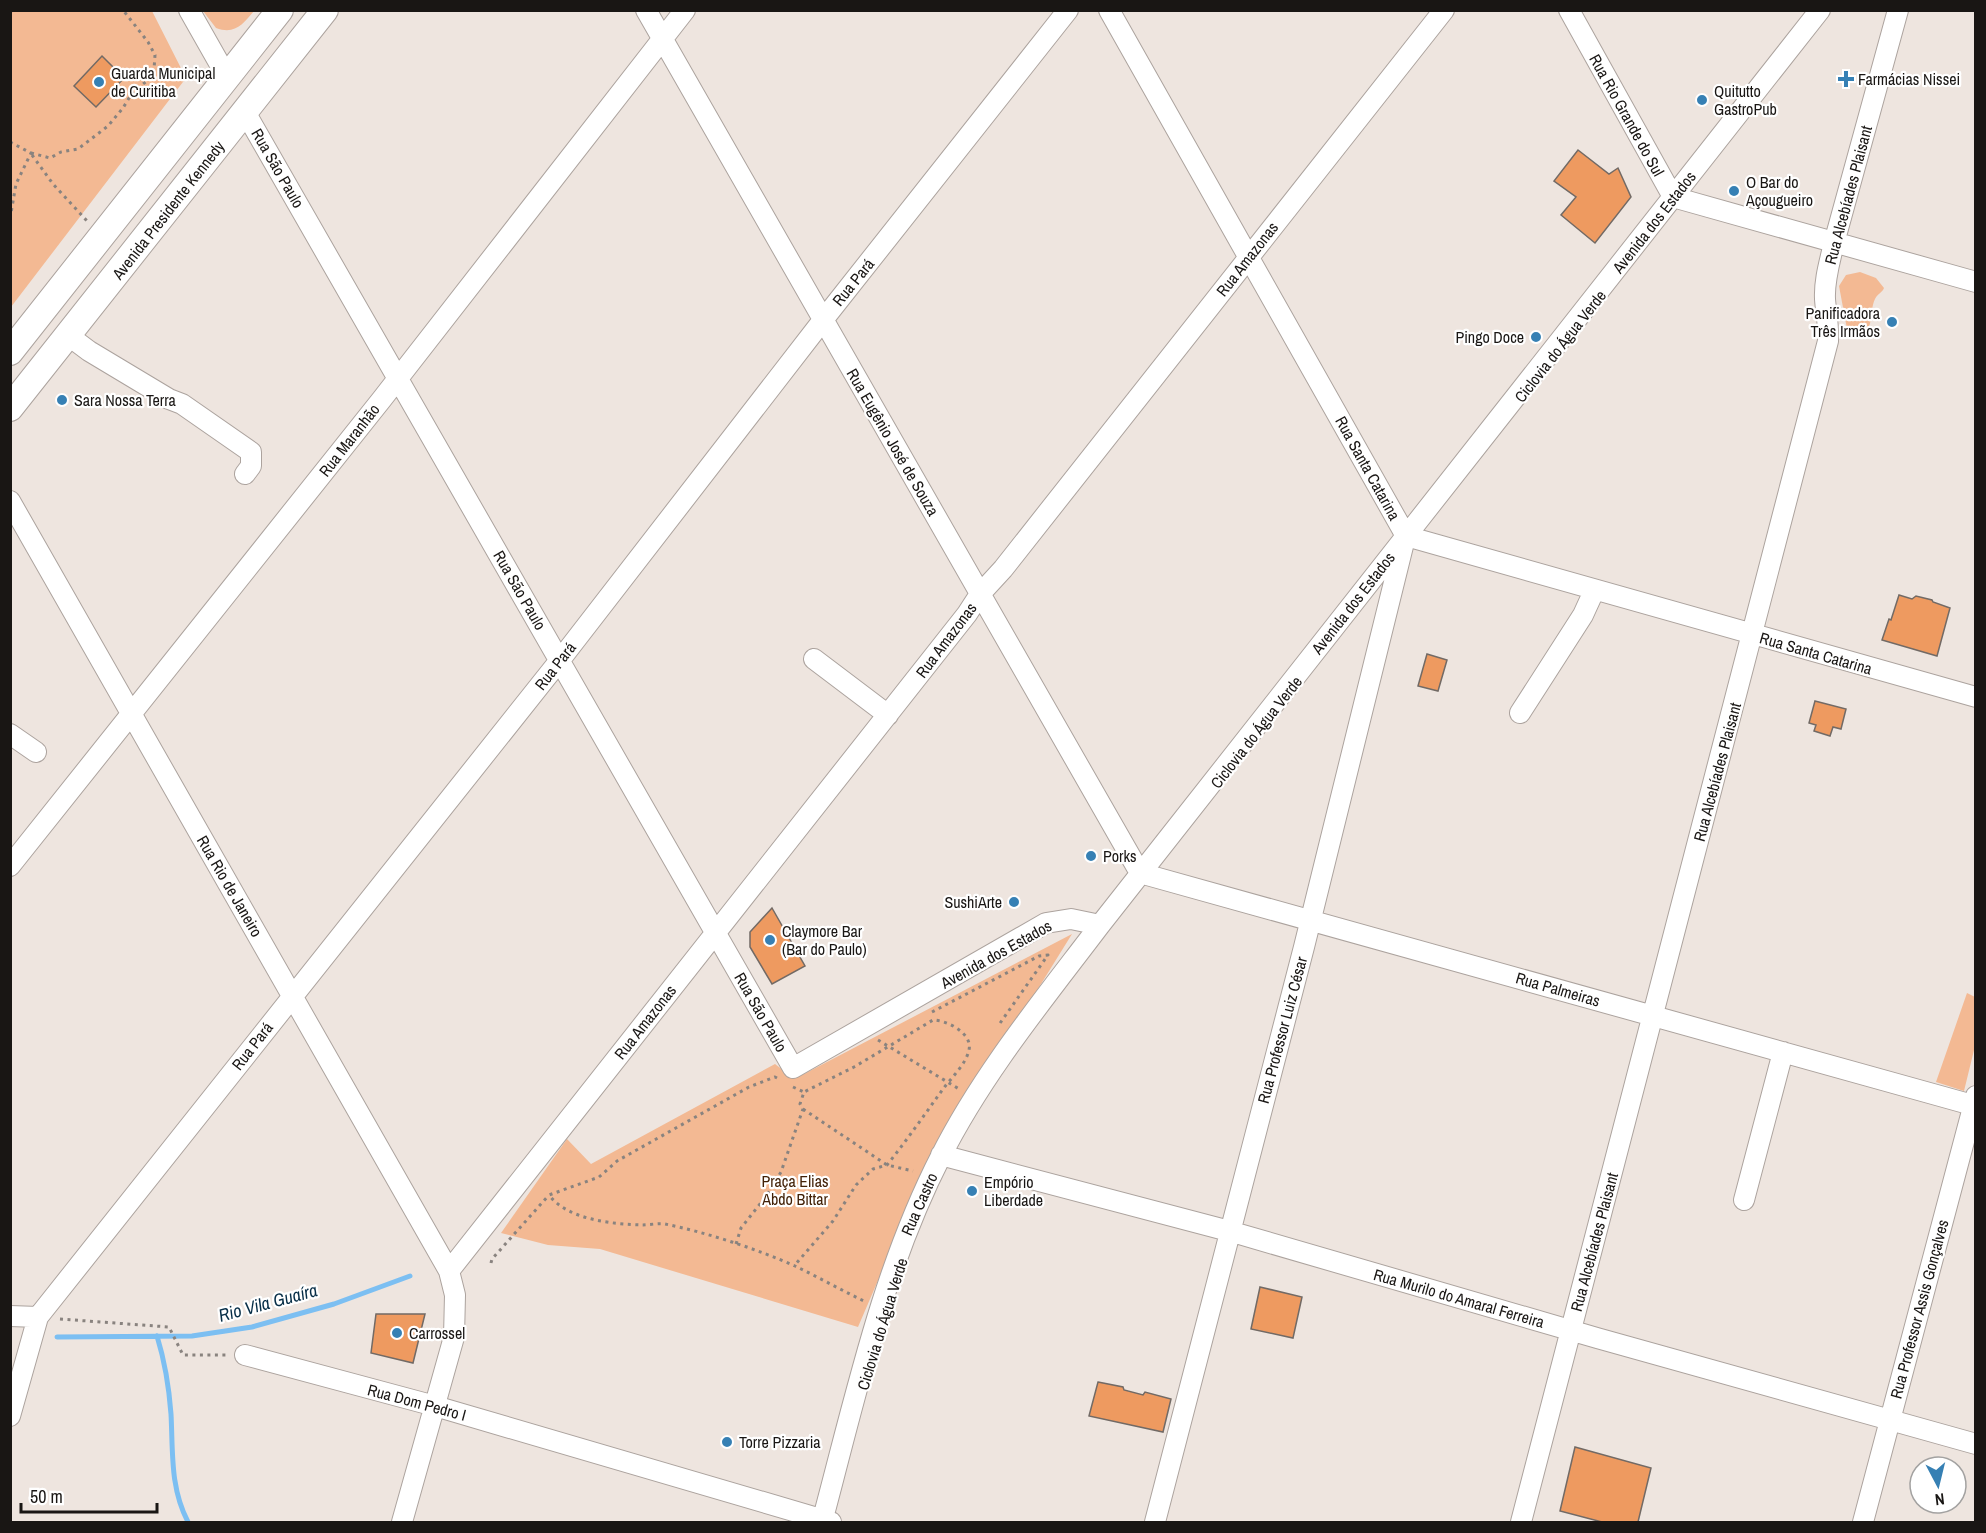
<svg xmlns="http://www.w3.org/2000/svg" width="1986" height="1533" font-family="'Archivo Narrow',sans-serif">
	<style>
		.green { fill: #f3b993 }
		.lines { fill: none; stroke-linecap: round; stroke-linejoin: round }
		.stream { stroke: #7cbff2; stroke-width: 5 }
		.building { fill: #ee9a60; stroke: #726a65; stroke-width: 1.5 }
		.minor-casing { stroke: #aca39e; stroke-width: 22 }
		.major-casing { stroke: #aca39e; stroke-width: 28 }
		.path { stroke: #89837f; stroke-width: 3; stroke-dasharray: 3 4.5; stroke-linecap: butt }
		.minor { stroke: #fff; stroke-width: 20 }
		.major { stroke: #fff; stroke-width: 26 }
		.poi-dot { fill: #3680b4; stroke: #fff; stroke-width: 2 }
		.labels { text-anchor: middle; stroke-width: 4.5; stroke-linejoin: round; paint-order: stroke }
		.poi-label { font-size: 16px; fill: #191614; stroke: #fff; text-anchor: start }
		.street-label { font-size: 16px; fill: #191614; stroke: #fff }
		.park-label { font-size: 16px; fill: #422107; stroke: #fff }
		.water-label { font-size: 18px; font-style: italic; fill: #072e47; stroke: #fff }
	</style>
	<rect width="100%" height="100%" fill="#eee5df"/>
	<!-- green -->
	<path class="green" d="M11,11h141l34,67 -175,229z
		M203,11h51c-11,13 -19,24 -38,17z
		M1860,272l16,6 8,10c-2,5 -6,5 -9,11 -7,14 2,39 -24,35l-4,-5 -8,-43 7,-11z
		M1072,934l-147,237 -67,156 -258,-78 -52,-4 -47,-12 66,-94 24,25 184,-100 17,13 12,-3z
		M1967,993l8,4v49l-11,45 -28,-9z"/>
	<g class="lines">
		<!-- stream -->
		<path class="stream" d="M157,1336c8,26 12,51 14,78 2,38 -1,74 17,108
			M57,1337l135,-1 60,-9 82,-23 76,-28"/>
	</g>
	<!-- building -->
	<path class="building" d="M102,56l22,22 -28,29 -22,-21z
		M1578,150l31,24 9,-6 13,29 -36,46 -34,-28 15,-18 -22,-16z
		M1899,595l13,4 4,-3 16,4 1,2 17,6 -13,48 -55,-16 7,-21 2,1z
		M1427,654l20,6 -9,31 -20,-5z
		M1815,701l31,8 -5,20 -8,-2 -3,9 -16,-5 2,-6 -7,-2z
		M772,908l33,58 -33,18 -22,-37v-15z
		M1260,1287l42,10 -9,41 -42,-9z
		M376,1314h49l-12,49 -42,-10z
		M1098,1382l25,5 1,3 19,5 2,-3 26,7 -8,33 -74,-16z
		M1575,1447l76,21 -13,54h-36l-42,-11z"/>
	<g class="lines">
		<!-- minor casing -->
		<g class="minor-casing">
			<path id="minor" d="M189,10l38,67
				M646,10l494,863 836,233
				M1109,10l297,526 570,161
				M1569,10l104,187 303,85
				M245,112l548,956 253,-145 25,-4 29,6
				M69,336l20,15 80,48 13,5 69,48v14l-6,8
				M10,501l439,770 6,24 -1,42 -52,185
				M814,659l74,56
				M1520,713l63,-98 11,-24
				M10,734l26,18
				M10,866l372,-467 303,-389
				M941,1155l288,76 368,107 379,106
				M1744,1200l39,-148
				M449,1271l518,-657 13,-20 23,-25 441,-559
				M10,1316l28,1
				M245,1355l190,51 396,116
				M10,1416l28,-99 522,-657 263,-340 245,-310
				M822,1522c33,-123 60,-251 119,-366 42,-83 103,-157 159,-231l720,-915
				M1155,1522l149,-575 100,-405
				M1521,1522l307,-1181c1,-14 -2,-28 -3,-42 -1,-19 5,-38 9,-56l64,-233
				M1863,1522l113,-426"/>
		</g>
		<!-- major casing -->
		<g class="major-casing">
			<path id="major" d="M10,352l270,-342
				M10,408l315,-398"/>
		</g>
		<!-- path -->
		<path class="path" d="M10,11l5,-1
			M10,142l21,11 -15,31 -6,35
			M31,153l19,5 11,-6 17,-3 30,-23 15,-18 9,-15 16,-13 6,-10 1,-15 -7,-13 -25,-32
			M32,155l21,29 34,37
			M932,1012l107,-56 9,-1 -50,71
			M878,1040l81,49
			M777,1078l-2,-1 -26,10 -132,74 -18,16 -50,18c19,25 63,29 93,30 7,0 15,-2 23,-1 40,8 92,25 130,42 23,11 46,24 69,35
			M793,1087l11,5
			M803,1109l84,56 26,6
			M736,1244l5,-16 26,-33 14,-23 22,-63 -3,-5 4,-12 50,-25 79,-47c13,0 40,13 36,30 -3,14 -17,27 -26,39 -18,25 -36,51 -56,76l-14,4 -17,16 -23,36 -39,45
			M491,1263l1,-4 57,-64
			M60,1319l109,8 14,28h44"/>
		<!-- minor -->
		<use href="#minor" class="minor"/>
		<!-- major -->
		<use href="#major" class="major"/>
	</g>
	<!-- markers -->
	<g class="poi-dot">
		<path d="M1843 70h6v6h6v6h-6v6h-6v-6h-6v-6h6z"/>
		<circle cx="99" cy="82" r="6"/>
		<circle cx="1702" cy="100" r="6"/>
		<circle cx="1734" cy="191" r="6"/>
		<circle cx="1892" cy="322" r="6"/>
		<circle cx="1536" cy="337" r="6"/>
		<circle cx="62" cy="400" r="6"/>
		<circle cx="1091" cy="856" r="6"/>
		<circle cx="1014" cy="902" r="6"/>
		<circle cx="770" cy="940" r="6"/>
		<circle cx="972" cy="1191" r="6"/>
		<circle cx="397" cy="1333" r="6"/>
		<circle cx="727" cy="1442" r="6"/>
	</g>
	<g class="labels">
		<!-- poi labels -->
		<g class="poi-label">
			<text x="111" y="79">Guarda Municipal<tspan x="111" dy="18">de Curitiba</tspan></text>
			<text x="1858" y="85">Farmácias Nissei</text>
			<text x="1714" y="97">Quitutto<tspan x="1714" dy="18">GastroPub</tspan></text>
			<text x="1746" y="188">O Bar do<tspan x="1746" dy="18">Açougueiro</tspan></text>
			<text x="1880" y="319" text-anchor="end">Panificadora<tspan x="1880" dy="18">Três Irmãos</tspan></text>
			<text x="1524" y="343" text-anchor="end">Pingo Doce</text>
			<text x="74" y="406">Sara Nossa Terra</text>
			<text x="1103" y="862">Porks</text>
			<text x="1002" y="908" text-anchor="end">SushiArte</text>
			<text x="782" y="937">Claymore Bar<tspan x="782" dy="18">(Bar do Paulo)</tspan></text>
			<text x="984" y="1188">Empório<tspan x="984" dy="18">Liberdade</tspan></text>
			<text x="409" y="1339">Carrossel</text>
			<text x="739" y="1448">Torre Pizzaria</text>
		</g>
		<!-- street labels -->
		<g class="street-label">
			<text transform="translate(1627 115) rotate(61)" y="6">Rua Rio Grande do Sul</text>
			<text transform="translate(278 168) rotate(60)" y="6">Rua São Paulo</text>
			<text transform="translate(1848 195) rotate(-75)" y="6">Rua Alcebíades Plaisant</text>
			<text transform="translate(168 210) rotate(-52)" y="6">Avenida Presidente Kennedy</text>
			<text transform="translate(1654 222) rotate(-52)" y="6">Avenida dos Estados</text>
			<text transform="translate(1247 259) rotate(-52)" y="6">Rua Amazonas</text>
			<text transform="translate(853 282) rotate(-51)" y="6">Rua Pará</text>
			<text transform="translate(1560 346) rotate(-52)" y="6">Ciclovia do Água Verde</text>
			<text transform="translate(349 440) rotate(-52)" y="6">Rua Maranhão</text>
			<text transform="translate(893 442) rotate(60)" y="6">Rua Eugênio José de Souza</text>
			<text transform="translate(1368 468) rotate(61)" y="6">Rua Santa Catarina</text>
			<text transform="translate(520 590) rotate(60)" y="6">Rua São Paulo</text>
			<text transform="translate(1353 603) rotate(-52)" y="6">Avenida dos Estados</text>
			<text transform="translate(946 640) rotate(-53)" y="6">Rua Amazonas</text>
			<text transform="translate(1816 653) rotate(16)" y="6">Rua Santa Catarina</text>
			<text transform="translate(555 666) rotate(-52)" y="6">Rua Pará</text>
			<text transform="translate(1256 732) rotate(-52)" y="6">Ciclovia do Água Verde</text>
			<text transform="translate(1717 772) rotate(-75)" y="6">Rua Alcebíades Plaisant</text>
			<text transform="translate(230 886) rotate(60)" y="6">Rua Rio de Janeiro</text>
			<text transform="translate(996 954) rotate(-29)" y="6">Avenida dos Estados</text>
			<text transform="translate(1558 989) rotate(16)" y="6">Rua Palmeiras</text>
			<text transform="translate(761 1012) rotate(60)" y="6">Rua São Paulo</text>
			<text transform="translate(645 1022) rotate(-52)" y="6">Rua Amazonas</text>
			<text transform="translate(1282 1030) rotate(-75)" y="6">Rua Professor Luiz César</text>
			<text transform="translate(252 1046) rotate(-52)" y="6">Rua Pará</text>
			<text transform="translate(919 1204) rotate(-66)" y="6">Rua Castro</text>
			<text transform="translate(1594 1242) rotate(-75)" y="6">Rua Alcebíades Plaisant</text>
			<text transform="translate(1459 1298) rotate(16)" y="6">Rua Murilo do Amaral Ferreira</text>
			<text transform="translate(1919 1309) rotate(-75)" y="6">Rua Professor Assis Gonçalves</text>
			<text transform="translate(882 1324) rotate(-73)" y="6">Ciclovia do Água Verde</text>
			<text transform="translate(417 1402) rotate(15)" y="6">Rua Dom Pedro I</text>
		</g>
		<!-- park labels -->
		<g class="park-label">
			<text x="795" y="1187">Praça Elias<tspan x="795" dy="18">Abdo Bittar</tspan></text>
		</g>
		<!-- water labels -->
		<g class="water-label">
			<text transform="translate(268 1303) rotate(-15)" y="6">Rio Vila Guaíra</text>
		</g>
	</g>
	<!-- border -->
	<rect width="1986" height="1533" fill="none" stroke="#191614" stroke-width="24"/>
	<!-- north arrow -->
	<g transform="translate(1938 1485) rotate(173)"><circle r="28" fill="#ffffff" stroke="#a3a2a1" stroke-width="1.5"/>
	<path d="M0-4.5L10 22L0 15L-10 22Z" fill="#3680b4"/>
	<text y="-9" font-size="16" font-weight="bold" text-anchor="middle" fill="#191614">N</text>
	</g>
	<!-- scale -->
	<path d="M21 1503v9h136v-9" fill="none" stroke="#191614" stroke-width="3"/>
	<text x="30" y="1503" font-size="18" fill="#191614" stroke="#ffffff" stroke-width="4.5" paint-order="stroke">50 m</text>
</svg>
